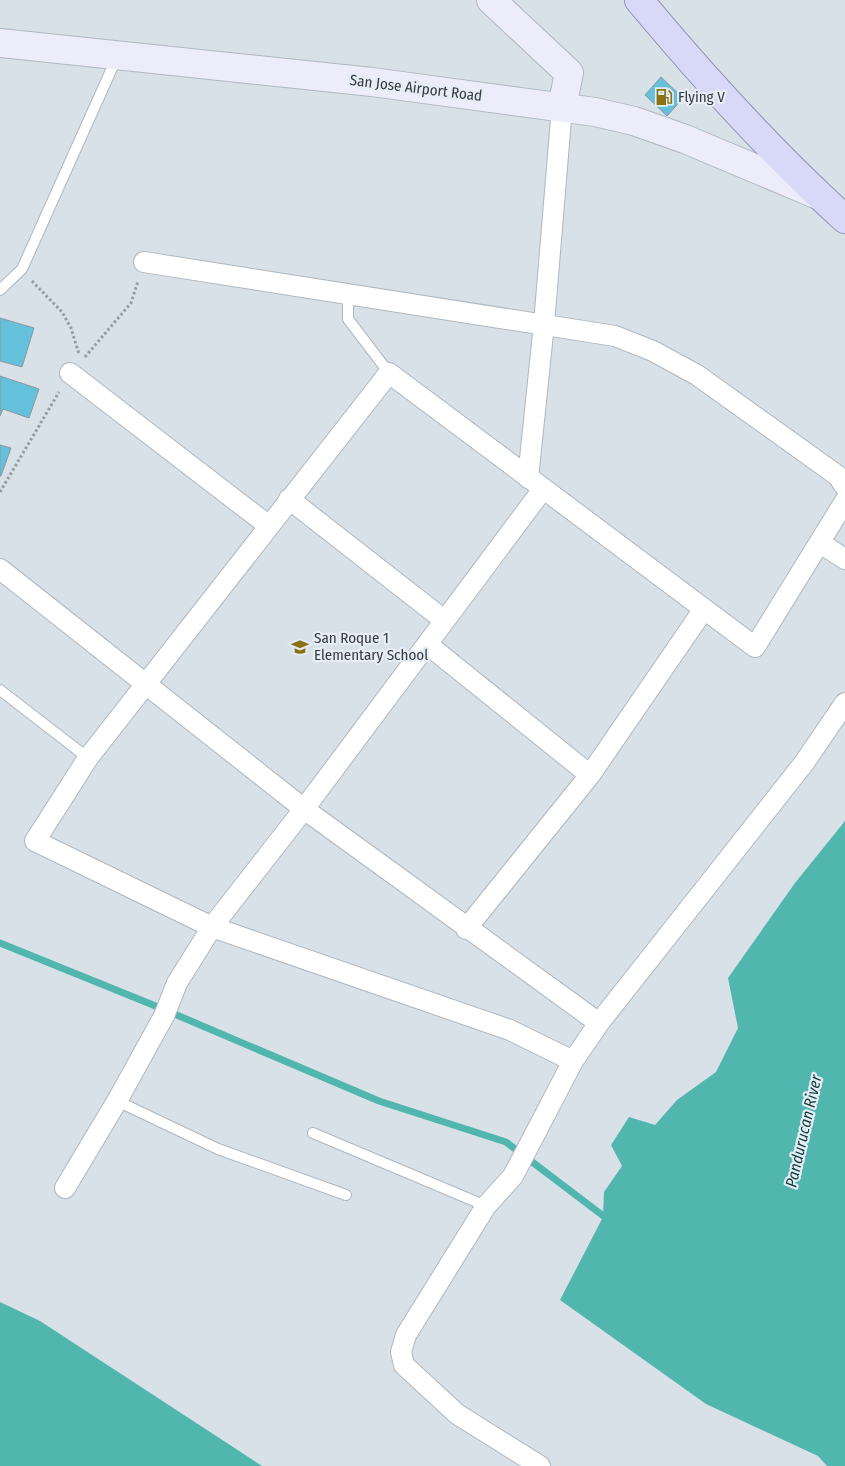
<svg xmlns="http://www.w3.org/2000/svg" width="845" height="1466" font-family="'Fira Sans Condensed',sans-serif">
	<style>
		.water { fill: #51b6ad }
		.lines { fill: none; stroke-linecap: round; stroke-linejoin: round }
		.stream { stroke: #51b6ad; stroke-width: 7 }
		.building { fill: #65c0db; stroke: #8c989c }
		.lane-casing { stroke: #afb7bf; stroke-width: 12 }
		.street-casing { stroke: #afb7bf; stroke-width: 22 }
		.secondary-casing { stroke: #afb7bf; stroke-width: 30 }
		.primary-casing { stroke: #8f91b2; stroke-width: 30 }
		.path { stroke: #959ba1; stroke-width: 3; stroke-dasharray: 2.5 2.5; stroke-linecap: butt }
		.lane { stroke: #fff; stroke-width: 10 }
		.street { stroke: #fff; stroke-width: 20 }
		.secondary { stroke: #ececfb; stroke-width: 28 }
		.primary { stroke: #d8d9f7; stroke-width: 28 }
		.labels { text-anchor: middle; stroke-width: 4.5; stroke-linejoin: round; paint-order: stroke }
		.street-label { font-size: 15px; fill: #383b3e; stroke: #e5edf6 }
		.poi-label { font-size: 15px; fill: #383b3e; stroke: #e5edf6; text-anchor: start }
		.water-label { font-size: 16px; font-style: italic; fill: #0c3c39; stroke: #e5edf6 }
	</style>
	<rect width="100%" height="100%" fill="#d8e0e8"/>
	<!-- water -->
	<path class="water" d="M845,821v645h-18l-9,-10 -112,-52 -146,-104 43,-83 1,-25 18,-26 -11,-21 18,-28 26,8 22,-25 39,-28 22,-44 -10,-50 67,-95z
		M0,1302l40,19 222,145h-262z"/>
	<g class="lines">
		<!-- stream -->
		<path class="stream" d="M0,943l158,64 221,94 127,41 104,79"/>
	</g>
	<!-- building -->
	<path class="building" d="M661,77l22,21 -16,18 -22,-21z
		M0,318l34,10 -12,39 -22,-6z
		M0,376l39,13 -10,29 -26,-9 -3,7z
		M0,445l11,3 -10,28h-1z"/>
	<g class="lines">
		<!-- lane casing -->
		<g class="lane-casing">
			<path id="lane" d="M0,290l22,-21 95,-212
				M348,295v24l41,54
				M0,690l88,68
				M117,1101l101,48 128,46
				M313,1133l173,73"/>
		</g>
		<!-- street casing -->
		<g class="street-casing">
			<path id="street" d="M144,262l471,74 38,15 44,24 141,101 7,11
				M70,373l199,153
				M528,478l16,-154 18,-217
				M289,499l155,121
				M820,543l25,16
				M0,569l304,240 295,214
				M427,644l163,131
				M466,929l124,-154 114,-166
				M573,1061l-63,-31 -298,-103 -177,-86 53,-83 301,-385 366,274 90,-146
				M65,1188l52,-87 47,-85 13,-33 35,-56 92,-118 239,-320
				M540,1466l-83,-52 -53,-49 -3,-13 5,-17 80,-129 27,-30 60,-115 26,-38 205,-260 41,-60"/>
		</g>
		<!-- secondary casing -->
		<g class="secondary-casing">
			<path id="secondary" d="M491,0l78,73 -7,34
				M0,43l372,39 223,30 39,9 51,18 133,56"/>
		</g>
		<!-- primary casing -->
		<g class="primary-casing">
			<path id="primary" d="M639,0c64,77 132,152 206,219"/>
		</g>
		<!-- path -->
		<path class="path" d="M32,281l30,31 9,16 8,26
			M85,357l46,-54 7,-22
			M0,492l59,-100"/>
		<!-- lane -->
		<use href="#lane" class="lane"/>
		<!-- street -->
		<use href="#street" class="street"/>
		<!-- secondary -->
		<use href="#secondary" class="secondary"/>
		<!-- primary -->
		<use href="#primary" class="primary"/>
	</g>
	<!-- icons -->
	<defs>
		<g id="fuel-bare" transform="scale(1.35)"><path d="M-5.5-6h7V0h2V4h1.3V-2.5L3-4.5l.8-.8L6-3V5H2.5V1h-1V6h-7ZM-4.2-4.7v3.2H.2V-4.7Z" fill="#8a7113" stroke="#e5edf6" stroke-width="2.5" paint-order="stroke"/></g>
		<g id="school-bare" transform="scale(1.35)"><path d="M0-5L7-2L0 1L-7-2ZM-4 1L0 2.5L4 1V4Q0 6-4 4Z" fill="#8a7113" stroke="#e5edf6" stroke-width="2.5" paint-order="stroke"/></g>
	</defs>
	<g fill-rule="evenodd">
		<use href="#fuel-bare" x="664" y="97"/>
		<use href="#school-bare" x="300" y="647"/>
	</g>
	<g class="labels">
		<!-- street labels -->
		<g class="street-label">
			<text transform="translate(416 88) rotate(7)" y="5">San Jose Airport Road</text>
		</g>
		<!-- poi labels -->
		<g class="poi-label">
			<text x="678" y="102">Flying V</text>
			<text x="314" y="643">San Roque 1<tspan x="314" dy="17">Elementary School</tspan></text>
		</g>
		<!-- water labels -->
		<g class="water-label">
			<text transform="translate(803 1131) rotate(-77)" y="6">Pandurucan River</text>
		</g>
	</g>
</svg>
